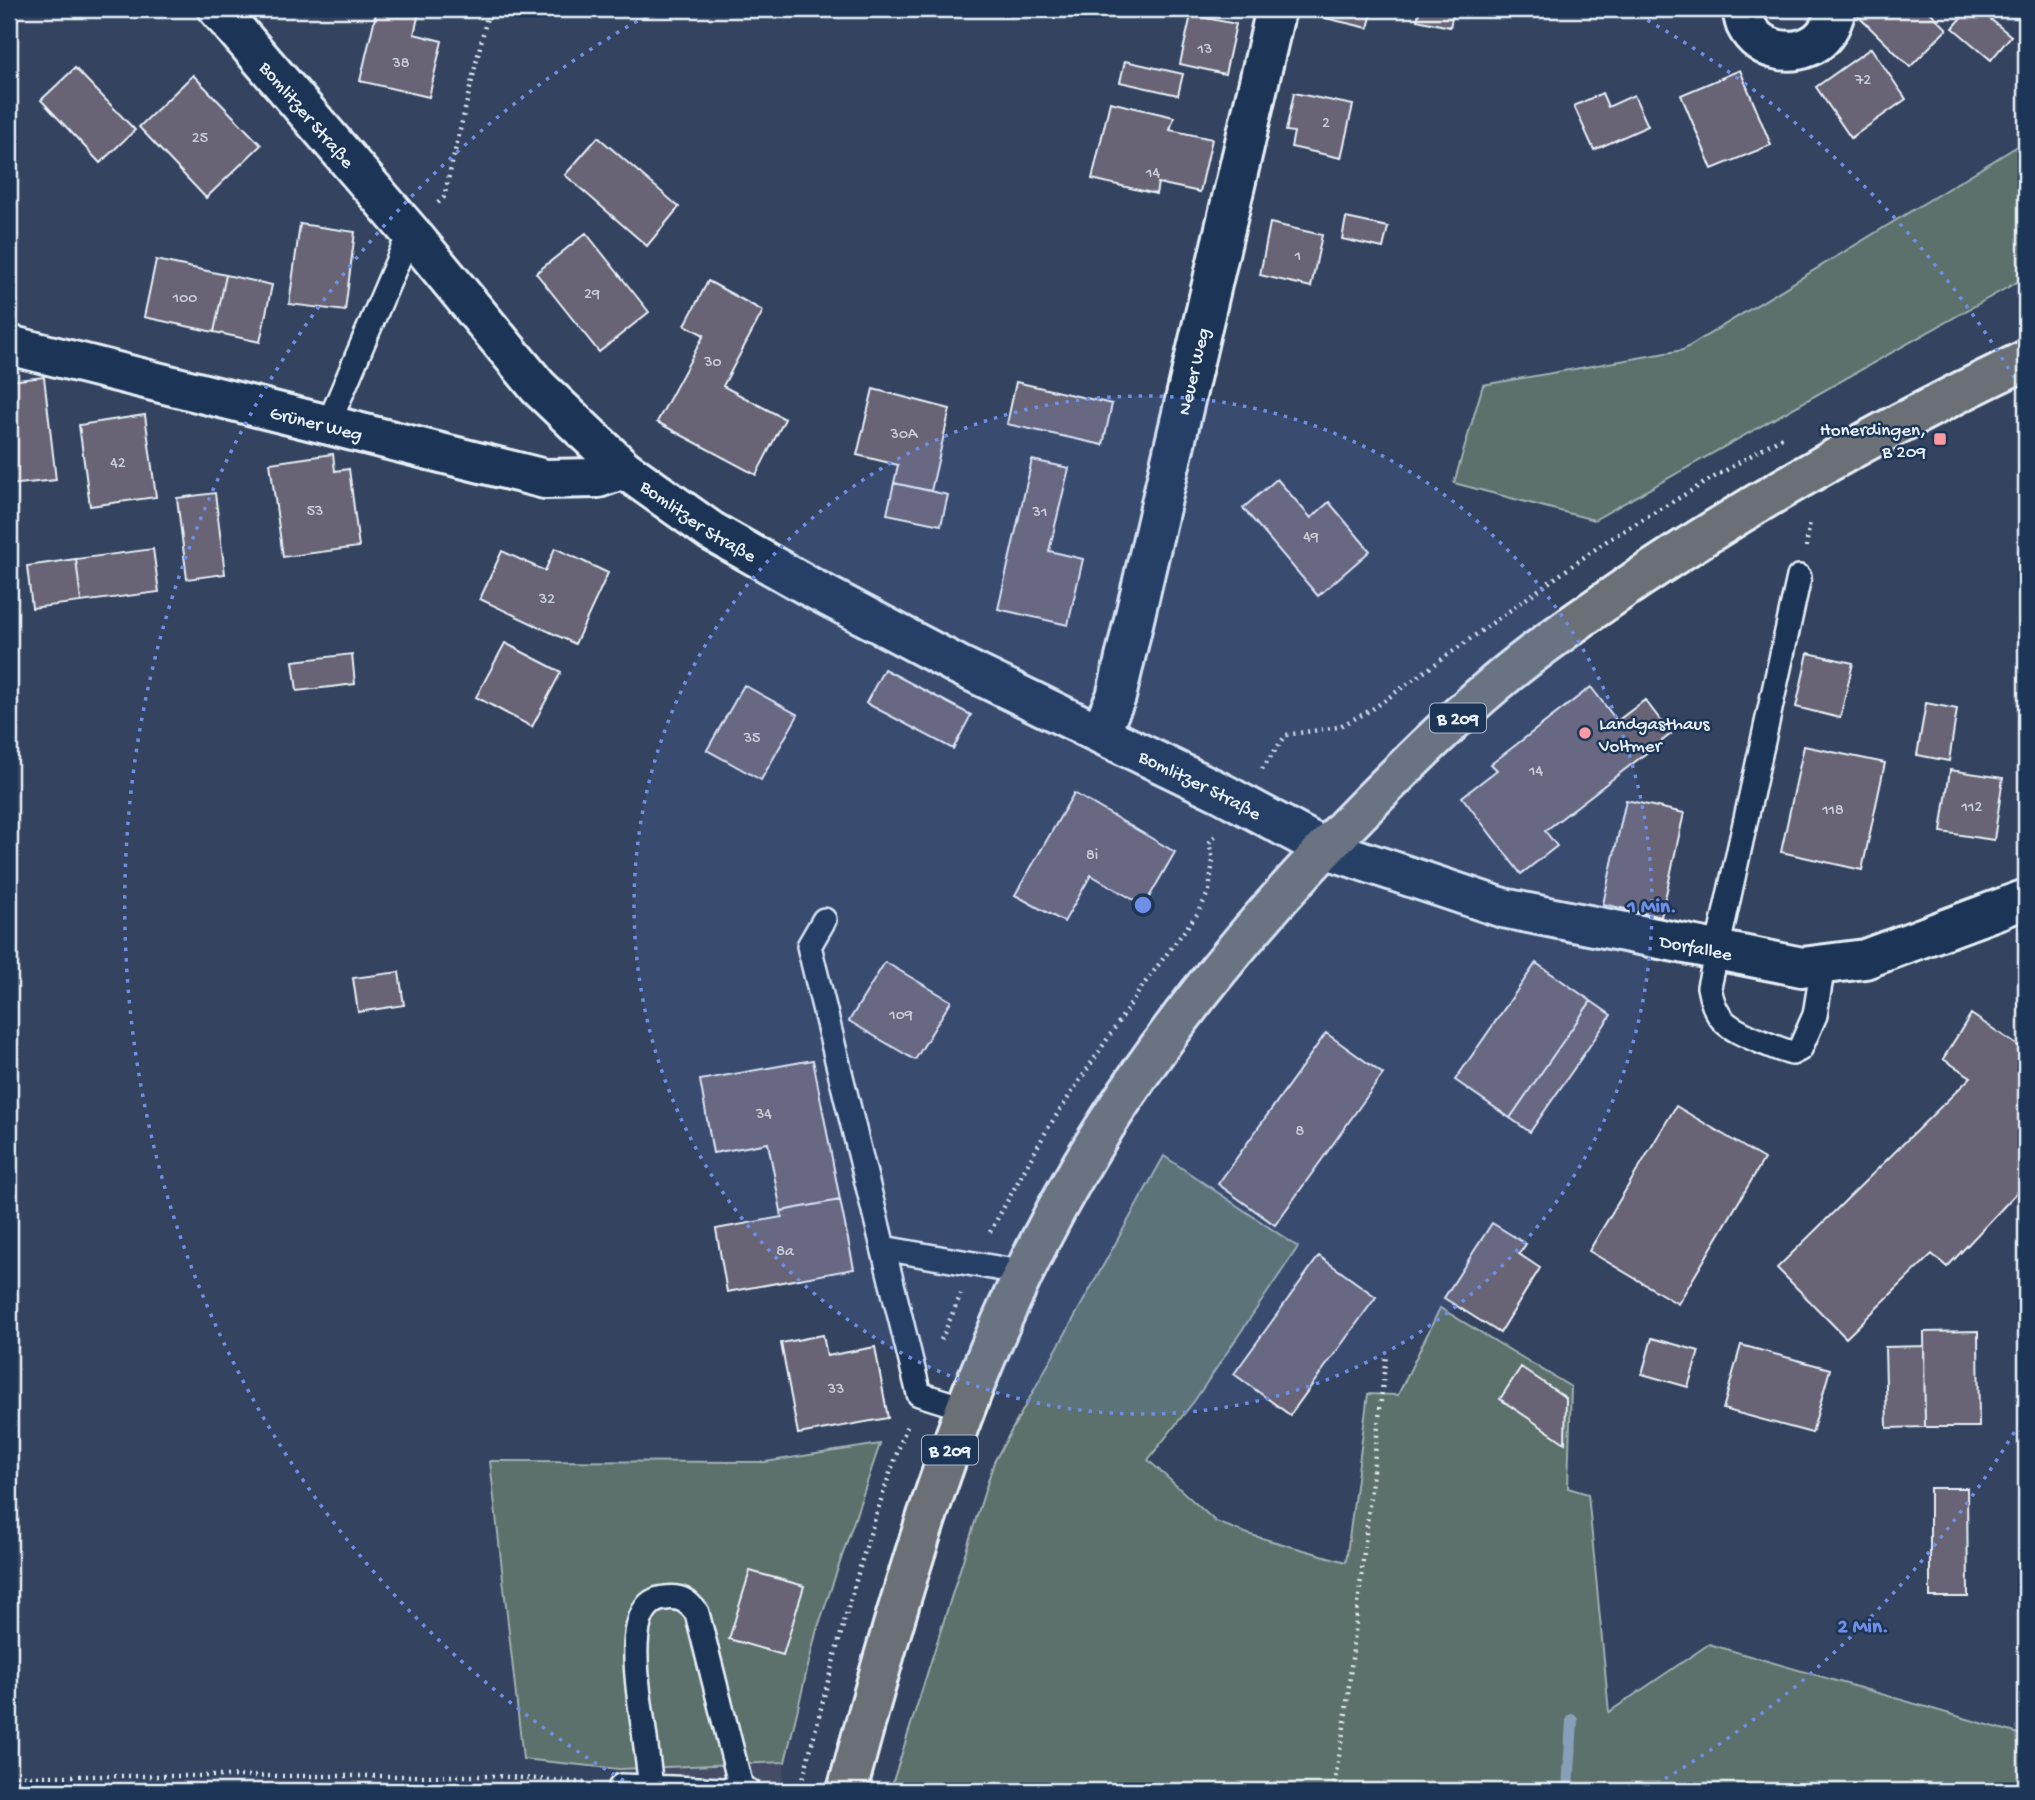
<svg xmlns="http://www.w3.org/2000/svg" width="2035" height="1800" font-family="'Gochi Hand',sans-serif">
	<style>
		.built { fill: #444d66 }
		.green { fill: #5b706c; stroke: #a2b0b2; stroke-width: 2 }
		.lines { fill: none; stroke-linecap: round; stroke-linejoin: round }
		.stream { stroke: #87a0b8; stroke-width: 12 }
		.building { fill: #686474; stroke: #e8f1f8; stroke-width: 2 }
		.lane-casing { stroke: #e8f1f8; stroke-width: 28 }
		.street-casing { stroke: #e8f1f8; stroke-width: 44 }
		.primary-casing { stroke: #e8f1f8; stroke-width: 44 }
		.path { stroke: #e8f1f8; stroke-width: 4.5; stroke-dasharray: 2 5; stroke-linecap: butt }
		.lane { stroke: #1d3557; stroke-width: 23 }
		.street { stroke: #1d3557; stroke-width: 38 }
		.primary { stroke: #6a7074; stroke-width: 38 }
		.ring { fill: none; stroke: #6e8fe5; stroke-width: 3.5; stroke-dasharray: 3.5 7 }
		.poi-dot { fill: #ff9aa2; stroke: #1d3557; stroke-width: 2.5 }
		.labels { text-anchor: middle; stroke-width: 5; stroke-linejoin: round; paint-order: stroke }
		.number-label { font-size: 16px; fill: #c8ced7 }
		.shield { fill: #1d3557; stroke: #abb9c8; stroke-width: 2 }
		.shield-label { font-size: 18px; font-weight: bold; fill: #e8f1f8 }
		.street-label { font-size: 19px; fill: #e8f1f8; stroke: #1d3557 }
		.poi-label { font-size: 19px; fill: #e8f1f8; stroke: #1d3557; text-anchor: end }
		.centre { fill: #6e8fe5; stroke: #1d3557; stroke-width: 3.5 }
		.ring-label { font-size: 21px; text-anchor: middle; font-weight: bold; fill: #6e8fe5; stroke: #1d3557; stroke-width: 5; stroke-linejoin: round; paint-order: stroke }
	</style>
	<rect width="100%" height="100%" fill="#344360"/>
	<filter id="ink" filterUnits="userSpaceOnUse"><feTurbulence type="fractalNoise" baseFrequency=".0143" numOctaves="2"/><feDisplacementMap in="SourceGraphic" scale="14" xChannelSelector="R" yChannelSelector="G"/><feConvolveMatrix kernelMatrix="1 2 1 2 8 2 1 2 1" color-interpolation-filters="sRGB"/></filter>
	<g filter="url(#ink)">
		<!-- built -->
		<path class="built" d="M785,1762l-4,29h-163l1,-22z"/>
		<!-- green -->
		<path class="green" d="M2026,141v136l-432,243 -140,-37 29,-98 200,-35z
			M1164,1156l134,91 -103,153 -47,60 68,62 35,13 95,27 22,-168 30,1 42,-87 131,79 -3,101 20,6 21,218 100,-68 317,92v55h-1136l104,-329z
			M880,1444l-64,189 -31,129 -166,7 -96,-10 -33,-298 275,1z"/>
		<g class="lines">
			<!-- stream -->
			<path class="stream" d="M1568,1791l4,-71"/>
		</g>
		<!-- building -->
		<path class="building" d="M377,9h43l-6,25 28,7 -13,56 -69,-16z
			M1323,9h50l-5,19 -47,-11z
			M1420,9h34l-4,18 -33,-7z
			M1863,9h64l20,20 -37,38 -53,-52z
			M1969,9h9l33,27 -20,24 -38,-32z
			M1191,15l45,9 -11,50 -45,-10z
			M1871,48l35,51 -55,39 -35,-51z
			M1125,61l58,13 -5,21 -58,-13z
			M75,68l60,62 -35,33 -59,-63z
			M1740,70l31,75 -59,24 -31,-74z
			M193,75l68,70 -55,53 -67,-71z
			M1294,93l59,12 -12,53 -50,-11 3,-15 -8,-1z
			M1602,93l6,14 26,-12 14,31 -54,24 -20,-44z
			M1110,102l64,15 -4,13 42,9 -12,53 -42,-9 -2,11 -64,-15z
			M598,137l81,70 -32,39 -82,-71z
			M1346,218l42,9 -5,21 -41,-9z
			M1270,223l52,12 -11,52 -51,-12z
			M300,224l55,8 -10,79 -56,-7z
			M586,233l63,79 -50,40 -63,-79z
			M156,260l70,15 -12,57 -70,-15z
			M226,275l46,10 -12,57 -46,-10z
			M708,281l55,30 -40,75 62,33 -29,56 -99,-53 47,-87 -19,-10z
			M44,377l12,103 -47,5v-104z
			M1016,382l96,22 -9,41 -96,-21z
			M873,389l77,20 -19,82 -37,-8 4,-18 -41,-10z
			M145,415l11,82 -66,9 -11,-81z
			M333,454l2,17 14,-2 10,78 -76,10 -13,-94z
			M1032,460l37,8 -20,83 34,8 -15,66 -70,-16z
			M1277,479l34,39 18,-16 41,49 -52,45 -75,-88z
			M894,483l54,12 -7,30 -54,-11z
			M215,493l10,81 -38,5 -10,-81z
			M9,521l5,41h-5z
			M555,548l53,25 -33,71 -95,-45 22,-48 43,20z
			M153,549l6,43 -78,10 -5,-43z
			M76,559l5,43 -49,6 -5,-42z
			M505,643l56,29 -29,55 -56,-30z
			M12,653l3,38 -6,1v-38z
			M1808,653l45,10 -13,55 -44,-11z
			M352,654l3,30 -58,7 -4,-30z
			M884,669l87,46 -18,34 -87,-46z
			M744,685l54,30 -37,65 -54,-30z
			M1591,687l26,34 28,-21 26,34 -126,97 12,15 -36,28 -59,-77 35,-27 -6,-6z
			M1926,703l31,6 -8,52 -32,-6z
			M1804,746l81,17 -23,107 -81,-18z
			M1950,770l53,8 -9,62 -53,-8z
			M1074,793l101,59 -31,54 -53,-31 -27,47 -49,-27z
			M1626,800l58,13 -23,104 -58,-13z
			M885,962l66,39 -36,59 -66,-39z
			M1536,963l55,38 -81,117 -55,-38z
			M399,972l5,33 -46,7 -5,-34z
			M1591,1001l20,14 -81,117 -20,-14z
			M1971,1014l55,37v132l-79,84 -15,-13 -86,84 -69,-70 194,-191 -28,-18z
			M1326,1033l57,41 -108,151 -57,-41z
			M813,1060l27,140 -59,11 -13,-68 -55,10 -13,-73z
			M1676,1106l88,53 -86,145 -89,-53z
			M840,1200l14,69 -127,23 -11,-63 66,-12 -1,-6z
			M1492,1223l34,21 -7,10 21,14 -40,65 -56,-35z
			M1319,1256l57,41 -86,118 -56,-41z
			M1978,1331l1,96h-54l-1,-95z
			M823,1335l4,21 48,-9 13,71 -90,16 -17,-91z
			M1652,1338l47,13 -11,36 -46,-13z
			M1741,1345l89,24 -18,64 -89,-24z
			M1924,1346l1,81 -38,1 -2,-81z
			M1521,1367l45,31 -1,45 -65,-44z
			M1930,1488h37l1,109h-38z
			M750,1571l54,15 -21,69 -54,-16z"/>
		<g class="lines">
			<!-- lane casing -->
			<g class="lane-casing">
				<path id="lane" d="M328,425l82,-193
					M1799,577l-90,410c6,35 20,41 50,54 11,4 21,9 33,12l8,-4 15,-34 8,-50
					M824,920l-15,26 110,448 45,14
					M883,1248l142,25
					M621,1786l128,5
					M651,1787c-2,-16 -4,-32 -6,-48 -3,-31 -28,-138 20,-141 16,-2 23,3 32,15l45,178"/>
			</g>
			<!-- street casing -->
			<g class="street-casing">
				<g id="street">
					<path id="s1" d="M218,9l192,223 128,155 86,82 87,62 99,56 148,78 264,128 102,55 179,60 299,59 63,-8 161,-60"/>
					<path d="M1742,9c1,5 2,11 4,16 13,27 48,33 71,17 11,-8 16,-21 19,-33"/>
					<path id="s2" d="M9,345l536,134 53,-1 26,-9"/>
					<path id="s3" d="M1100,732l16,-35 160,-688"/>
				</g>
			</g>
			<!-- primary casing -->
			<g class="primary-casing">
				<path id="primary" d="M847,1791c53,-200 111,-400 210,-583 82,-151 192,-284 313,-406 41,-41 82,-82 127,-120 44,-37 93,-70 141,-103 124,-83 253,-155 388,-219"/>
			</g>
			<!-- path -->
			<path class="path" d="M438,203l6,-6 45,-188
				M1806,547l4,-26
				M1262,769l24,-34 52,-8 33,-17 237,-170 174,-103
				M990,1232l58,-104 96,-144 54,-71 11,-22 4,-31 -4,-17 6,-7
				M941,1340l20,-46
				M9,1776h487l93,7
				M800,1791c31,-124 63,-248 108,-368
				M1333,1791l12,-70 41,-366"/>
			<!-- lane -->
			<use href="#lane" class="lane"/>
			<!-- street -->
			<use href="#street" class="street"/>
			<!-- primary -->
			<use href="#primary" class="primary"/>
		</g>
	</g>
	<!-- distance rings -->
	<circle cx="1143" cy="905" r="509" fill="#6e8fe5" fill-opacity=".12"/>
	<g class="ring">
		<circle cx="1143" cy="905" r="509"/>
		<path d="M2025 1414A1018 1018 0 0 1 1644 1791M642 1791A1018 1018 0 0 1 657 10M1629 10A1018 1018 0 0 1 2025 396"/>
	</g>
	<!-- markers -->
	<g class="poi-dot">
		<rect x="1933" y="432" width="14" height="14" rx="3.5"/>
		<circle cx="1585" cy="733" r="7"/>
	</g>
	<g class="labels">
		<!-- number labels -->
		<g class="number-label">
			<text x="1205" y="53">13</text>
			<text x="401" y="67">38</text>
			<text x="1863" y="84">72</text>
			<text x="1326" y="127">2</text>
			<text x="200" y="142">25</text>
			<text x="1153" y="177">14</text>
			<text x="1298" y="260">1</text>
			<text x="592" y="298">29</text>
			<text x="185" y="302">100</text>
			<text x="713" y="366">30</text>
			<text x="904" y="438">30A</text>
			<text x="118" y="467">42</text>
			<text x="315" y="515">53</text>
			<text x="1040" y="516">31</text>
			<text x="1311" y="541">49</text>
			<text x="547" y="603">32</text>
			<text x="752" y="742">35</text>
			<text x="1536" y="775">14</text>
			<text x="1972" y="811">112</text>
			<text x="1833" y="814">118</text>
			<text x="1092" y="859">8i</text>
			<text x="901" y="1019">109</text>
			<text x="764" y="1118">34</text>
			<text x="1300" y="1135">8</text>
			<text x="785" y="1255">8a</text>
			<text x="836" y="1393">33</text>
		</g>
		<!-- shield labels -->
		<g class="shield">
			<rect x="1430" y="703.5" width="56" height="29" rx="5"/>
			<rect x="922" y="1435.5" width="56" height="29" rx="5"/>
		</g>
		<g class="shield-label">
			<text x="1458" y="724">B 209</text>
			<text x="950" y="1456">B 209</text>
		</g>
		<!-- street labels -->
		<g class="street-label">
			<text dy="7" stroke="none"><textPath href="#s1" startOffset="138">Bomlitzer Straße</textPath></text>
			<text dy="7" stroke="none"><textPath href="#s3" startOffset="373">Neuer Weg</textPath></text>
			<text dy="7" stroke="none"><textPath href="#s2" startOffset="317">Grüner Weg</textPath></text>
			<text dy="7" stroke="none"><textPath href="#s1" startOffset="705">Bomlitzer Straße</textPath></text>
			<text dy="7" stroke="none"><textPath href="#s1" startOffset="1272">Bomlitzer Straße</textPath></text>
			<text dy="7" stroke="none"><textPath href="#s1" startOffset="1797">Dorfallee</textPath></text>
		</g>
		<!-- poi labels -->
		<g class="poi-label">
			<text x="1926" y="435">Honerdingen,<tspan x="1926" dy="22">B 209</tspan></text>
			<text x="1599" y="729" text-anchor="start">Landgasthaus<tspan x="1599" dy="22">Voltmer</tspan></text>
		</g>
	</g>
	<circle cx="1143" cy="905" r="10" class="centre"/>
	<g class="ring-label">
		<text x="1652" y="912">1 Min.</text>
		<text x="1863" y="1632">2 Min.</text>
	</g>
	<!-- margin -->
	<rect width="2035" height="1800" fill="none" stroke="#1d3557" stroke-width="35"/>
	<rect x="18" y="18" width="2000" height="1765" fill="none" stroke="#e8f1f8" stroke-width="2.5" filter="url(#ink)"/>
</svg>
